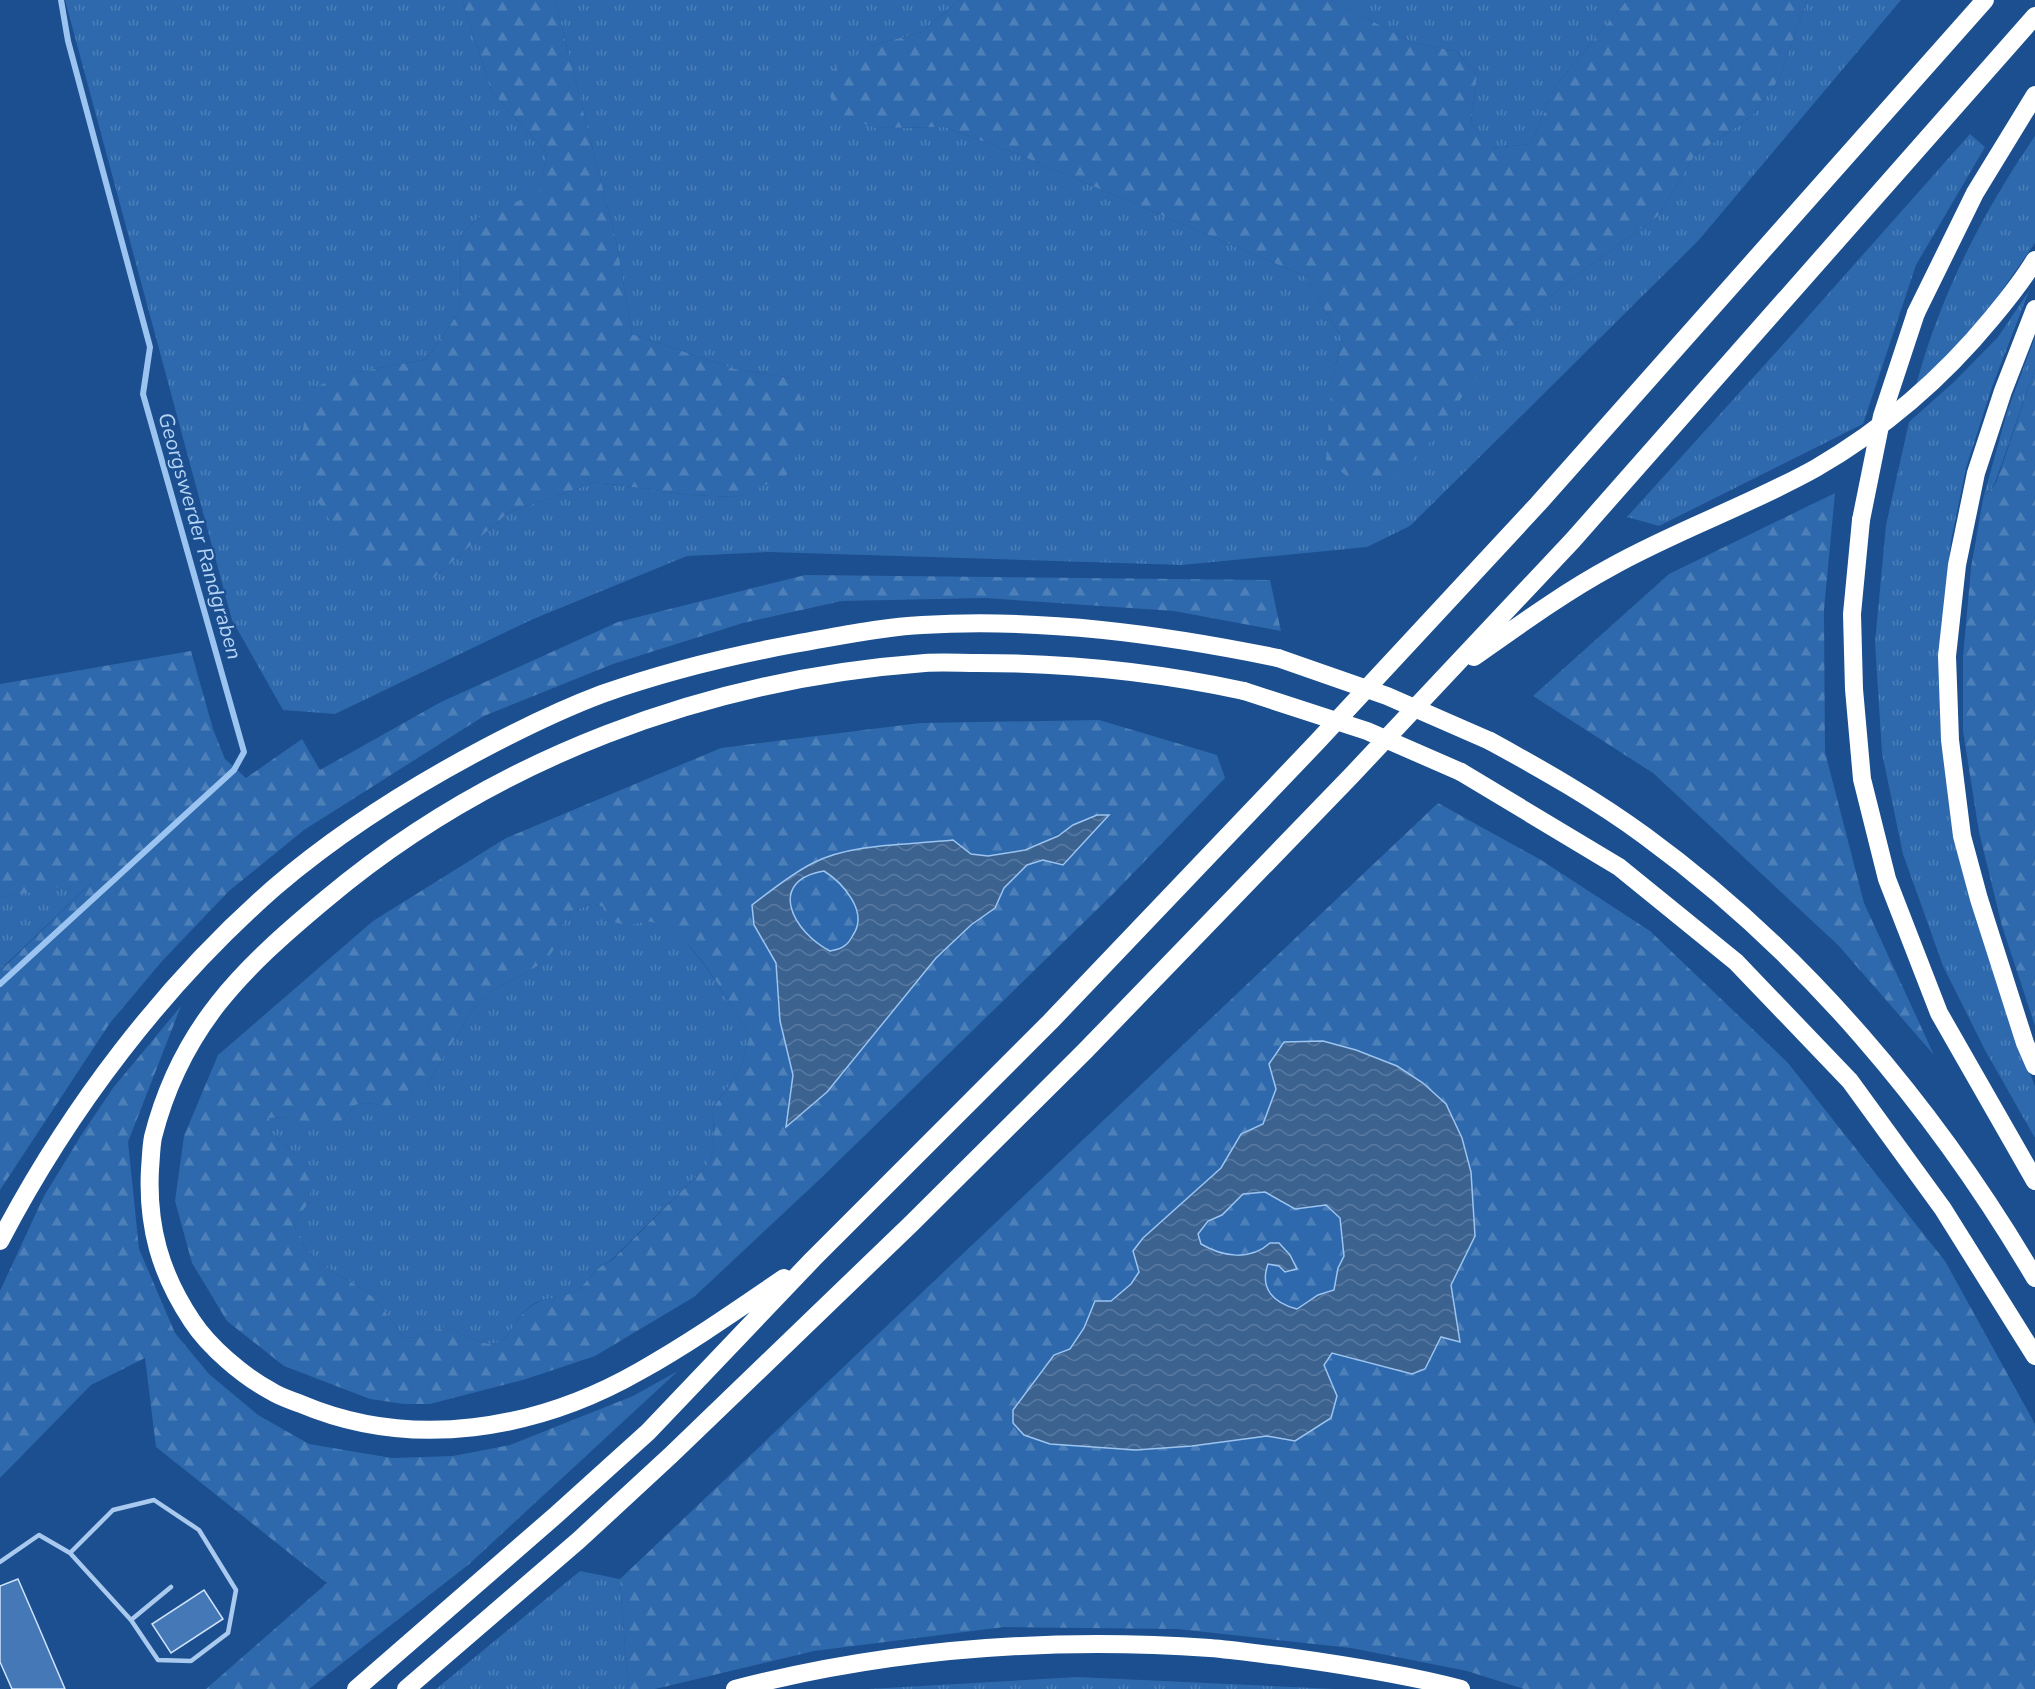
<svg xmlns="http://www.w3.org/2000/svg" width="2035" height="1689" font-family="'Nunito Sans',sans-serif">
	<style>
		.grass { fill: url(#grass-tufts) }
		.forest { fill: url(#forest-firs); fill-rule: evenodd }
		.water { fill: url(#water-waves); stroke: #9cc4f0; stroke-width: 1.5; fill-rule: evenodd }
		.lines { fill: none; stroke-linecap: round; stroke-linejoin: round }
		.stream { stroke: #9cc4f0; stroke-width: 6 }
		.building { fill: #4478b7; stroke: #cfe3fa; stroke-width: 1.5 }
		.lane { stroke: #a9c9ee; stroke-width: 4.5 }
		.highway { stroke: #fff; stroke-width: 18 }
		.highway-bridge { stroke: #fff; stroke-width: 18 }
		.labels { text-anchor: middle; stroke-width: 4.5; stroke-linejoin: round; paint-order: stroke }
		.water-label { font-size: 21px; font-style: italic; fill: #b5d3f5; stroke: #1b4f8f }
	</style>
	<defs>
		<pattern id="grass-tufts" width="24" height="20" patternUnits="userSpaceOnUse" patternTransform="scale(1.5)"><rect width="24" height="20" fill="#2e69ad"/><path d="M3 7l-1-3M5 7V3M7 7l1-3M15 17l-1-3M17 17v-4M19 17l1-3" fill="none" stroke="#4d80b9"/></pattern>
		<pattern id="forest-firs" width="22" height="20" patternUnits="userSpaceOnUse" patternTransform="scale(1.5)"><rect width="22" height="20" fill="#2e69ad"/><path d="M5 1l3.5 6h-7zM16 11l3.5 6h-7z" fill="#4d80b9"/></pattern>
		<pattern id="water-waves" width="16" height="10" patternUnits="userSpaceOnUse" patternTransform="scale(1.5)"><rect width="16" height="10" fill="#3c6290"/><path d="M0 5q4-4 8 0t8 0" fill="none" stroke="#597aa1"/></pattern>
	</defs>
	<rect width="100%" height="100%" fill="#1b4f8f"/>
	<!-- grass -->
	<path class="grass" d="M65,0h397l30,92 55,61 -8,40 -61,25 -18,18 1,73 -34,50 -74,14 77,208 79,-69 87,-30 94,13 47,2 55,-119 -57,-9 -103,-35 -15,-89 -62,-245h404l-37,32 -51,14 5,82 69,-1 77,29 283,120 37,63 -10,41 140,1 38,-52 67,-54 81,-59 37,-61 57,-39 27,-37 28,-79h94l-203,241 -288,285 -43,21 -185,18 -413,-13 -82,4 -156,64 -196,94 -52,-4 -51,-90z
		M1331,0h296l-71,85 -25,59 -41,4 -19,-25 6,-48 -21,-24 -42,-8z
		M1970,134l15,13 -69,118 -53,159 -204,102 -32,-9 170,-188z
		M2035,136v107l-42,60 -34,41 -43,41c6,-21 12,-42 20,-62 24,-65 59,-129 99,-187z
		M2029,291l-37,96 -26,81 -15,73 -12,112 2,88 75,299 19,46v52l-50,-88 -42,-84 -40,-112 -21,-101 -7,-111 11,-117 23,-103 45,-40 44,-45z
		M2035,337v32l-40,114 -12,16 24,-87z
		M94,880l-90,86 -4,5v-73z
		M593,903l10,4 24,18c7,-1 17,-5 23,-4 42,7 77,82 100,114l-10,35 -27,38 1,42 -8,17 -96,94c-16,6 -20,20 -34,30 -10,8 -28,5 -40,12 -17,9 -19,21 -30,34 -14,17 -44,-3 -59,-11l-30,11 -13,1c-10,-13 -23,-34 -35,-44 -30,-23 -64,-29 -75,-71l15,-21 -9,-44 -29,-25 -3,-15 20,-1 13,10 42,-7 12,-15 12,-2 19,3 40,-20 47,-77 22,-20 50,-27 10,-28 16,-22z
		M580,1571l40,8 8,110h-192z
		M1077,1677l258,12h-467z"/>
	<!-- forest -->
	<path class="forest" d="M462,0h93l62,245 15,89 103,35 57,9 14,32 -1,27 -19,39 -49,21 -47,-2 -94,-13 -87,30 -79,69 -79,-26 -56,-91 17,-76 41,-15 74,-14 34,-50 -1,-73 18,-18 61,-26 8,-39 -55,-61z
		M959,0h372l83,43 42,8 21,24 -6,48 20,25 40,-4 25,-59 71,-85h180l-28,79 -27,37 -57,39 -37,61 -81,59 -67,54 -80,113 -41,41 -37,-3 -26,-20 6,-80 10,-41 -37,-63 -283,-120 -77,-29 -69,1 -33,-12 -16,-26 6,-20 38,-24 51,-14z
		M2035,369v657l-33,-100 -23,-94 -16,-101v-74l8,-89 12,-69 13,-16z
		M1835,493l-11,117 1,142 39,151 70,152 -96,-110 -185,-172 -120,-77 136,-122z
		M805,575l465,5 11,51 -107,-20 -189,-13 -143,3 -99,22 -130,41 -129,52 -180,114 -75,61 -66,69 -53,63 -110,167v-219l93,-90 -93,17v-214l191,-33 22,78 12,30 21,19 56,-39 18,31 121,-68 177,-80z
		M1099,720l118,35 8,23 -112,116 -294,286 -125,117 -99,59 -72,24 -93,24h-26l-34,-5 -86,-33 -57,-45 -35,-58 -17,-62 9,-65 34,-81 155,-134 133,-83 215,-90 199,-25zM1073,825l-30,35 -16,5 -23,23 -9,20 -24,17 -35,33 -83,103 -67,65 7,-51 -13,-54 -4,-58 -23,-58 42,-32 158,-33c5,5 12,11 19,14 28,9 78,-13 101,-29zM593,903l10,4 4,13c7,2 16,5 23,5 7,-1 15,-5 22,-3 47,14 71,76 98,113l-10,35 -27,38 1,42 -8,17 -95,94c-17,6 -21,20 -35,30 -10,7 -28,5 -39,12 -18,9 -20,21 -31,34 -14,17 -44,-3 -59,-11l-30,11 -13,1c-10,-13 -23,-34 -35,-44 -30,-23 -64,-29 -75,-71l15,-21 2,-18 -11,-26 -29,-25 -2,-15 19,-1 13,10 26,-1 16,-6 12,-15 12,-2 19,3 25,-4 15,-16 47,-77 22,-20 50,-27 11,-16 -1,-12 16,-22z
		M1438,803l103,57 109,71 138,132 157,198 90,163v265h-511l-57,-18 -116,-23 -174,-19 -173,-2 -190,24 -159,38h-27l-8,-110zM1323,1041l33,9 41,16 26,17 39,55 9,33 4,65 -24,49 9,56 -19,-5 -29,38 -80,-21 -8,12 13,31 -42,45 -28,-5 -75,10 -56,4 -86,-6 4,-88 16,-7 14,-21 11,-27h15l21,-17 8,-12 4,-34 78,-70 20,-34 22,-10 13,-35 -7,-25z
		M825,871c18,12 44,41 28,64 -2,4 -5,9 -9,11 -3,3 -9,4 -14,5 -36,-19 -65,-70 -5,-80z
		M181,1006l-53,136 11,107 36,84 34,41 49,41 51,29 83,14 61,-2 57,-11 123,-49 45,-25 -210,194 -159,124h-103l121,-106 -171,-136 -11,-89 -54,27 -91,93v-187l44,-95 38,-62 31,-46z
		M1265,1192l30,17 31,-4 14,13 4,38 -6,12 -4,22 -16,5 -21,14c-24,-6 -37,-20 -29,-45l11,2 -9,-23c-20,18 -47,14 -69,1l-3,-11 10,-12 14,-6 21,-21z"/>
	<!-- water -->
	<path class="water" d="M1097,815h12l-46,50 -20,-5 -16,5 -23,23 -9,20 -24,17 -35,33 -109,134 -41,35 7,-52 -13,-54 -4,-58 -22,-38 -2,-20c20,-15 39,-31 61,-42 39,-20 96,-18 140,-23l18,14 17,2 37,-6 33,-14 15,-11zM824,871c19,12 45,41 29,64 -2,4 -5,9 -9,11 -3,3 -9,4 -14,5 -36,-18 -65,-70 -6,-80z
		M1323,1041l33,9 41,16 26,17 23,21 16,34 9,34 4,64 -24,49 9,57 -19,-5 -16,32 -13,5 -80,-21 -8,12 13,31 -6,22 -36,23 -28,-5 -75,10 -56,4 -86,-6 -26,-9 -11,-12v-13l41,-55 16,-6 14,-21 11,-27h16l20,-17 8,-12 -6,-21 10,-13 78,-70 20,-34 22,-10 13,-35 -7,-25 15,-22zM1265,1192l30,17 31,-4 14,13 4,38 -6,12 -4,22 -16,5 -21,14c-23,-6 -38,-20 -29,-45l11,2 6,6 12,-3 -7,-14 -11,-12h-9c-20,18 -47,14 -69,1l-3,-10 10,-13 14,-6 21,-21z"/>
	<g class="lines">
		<!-- stream -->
		<path class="stream" d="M0,984l234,-214 10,-18 -101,-358 7,-47 -82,-306 -7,-41"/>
	</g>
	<!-- building -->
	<path class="building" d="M18,1579l19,44 28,66h-53l-12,-27v-76z
		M204,1590l19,29 -52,34 -19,-29z"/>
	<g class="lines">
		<!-- lane -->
		<path class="lane" d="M70,1553l61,67
			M0,1562l39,-27 31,18 43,-43 41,-10 45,30 37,60 -8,43 -37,28 -33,-1 -27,-40 40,-33"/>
		<!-- highway -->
		<path class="highway" d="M2035,309l-32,82 -27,82 -19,92 -10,91 3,84 12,96 17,63 46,144 10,23
			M1916,313l59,-120 60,-98
			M1861,520l-9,94 2,75 8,90 25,100 52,134 96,168
			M1474,657c44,-31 89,-64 137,-90 66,-37 139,-62 205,-99 69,-40 125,-88 176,-150 15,-18 31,-38 43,-58
			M1490,741c53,29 106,59 155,95 159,116 290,272 390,442
			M1461,772l158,95 117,95 114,119 93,128 92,147
			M0,1241c69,-132 163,-256 275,-354 63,-54 136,-100 210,-139 38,-20 77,-39 117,-54 62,-22 127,-38 192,-50 42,-7 86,-17 128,-19 120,-7 239,9 356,33
			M784,1278c-47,32 -94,65 -144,93 -103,59 -228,80 -339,33 -10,-4 -21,-7 -30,-13 -28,-15 -62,-44 -79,-70 -32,-48 -45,-95 -42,-152 1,-11 1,-22 3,-32 28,-110 89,-168 173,-238 168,-141 381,-220 599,-236 17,-1 36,0 53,0 90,0 178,9 266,28
			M356,1689l200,-174 92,-83 165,-173 237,-237 267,-280 221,-238 447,-504
			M406,1689l173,-149 92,-85 240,-231 174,-173 266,-275 222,-236 462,-524
			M735,1689c155,-40 316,-52 475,-41 25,2 51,6 77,9 58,8 117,17 174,32"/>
		<!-- highway-bridge -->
		<path class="highway-bridge" d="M1861,520l21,-104 34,-103
			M1278,658l109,38 103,45
			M1244,691l123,40 94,41"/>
	</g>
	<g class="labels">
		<!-- water labels -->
		<g class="water-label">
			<text transform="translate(200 536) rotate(74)" y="7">Georgswerder Randgraben</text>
		</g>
	</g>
</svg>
